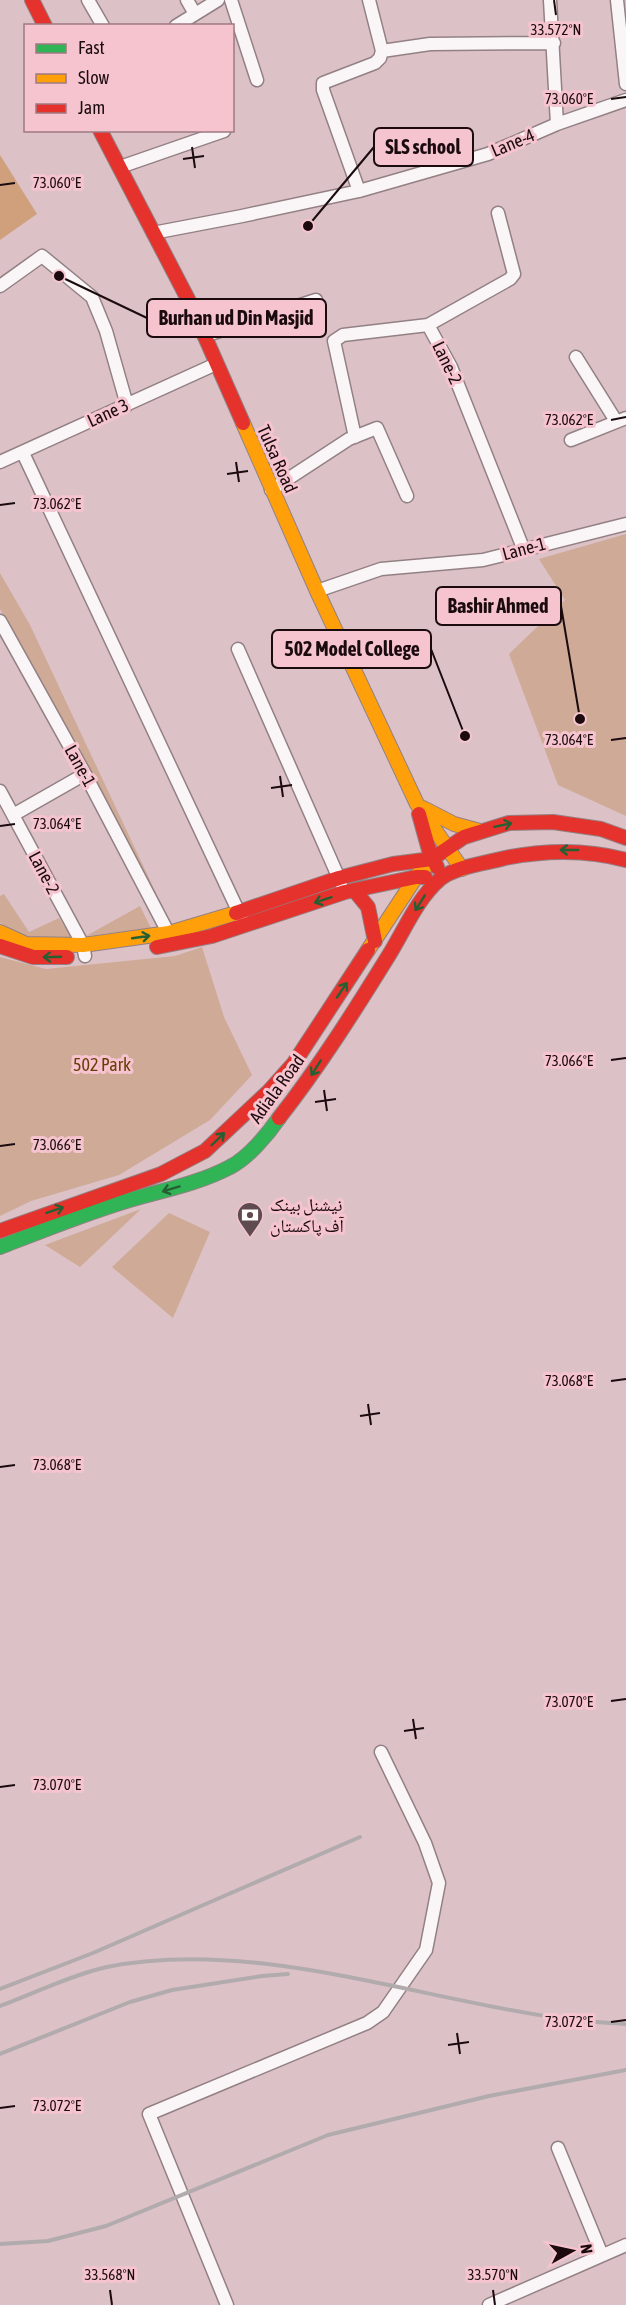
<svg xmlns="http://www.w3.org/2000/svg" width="626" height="2305" font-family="'Asap Condensed','Noto Naskh Arabic',sans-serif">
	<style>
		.green { fill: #ceaa97 }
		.forest { fill: #d0a07c }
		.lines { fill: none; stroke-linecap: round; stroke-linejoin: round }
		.street-casing { stroke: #938084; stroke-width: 15 }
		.fast-casing { stroke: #938084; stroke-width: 16 }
		.slow-casing { stroke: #938084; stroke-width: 16 }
		.jam-casing { stroke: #938084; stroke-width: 16 }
		.street { stroke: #faf6f7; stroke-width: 12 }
		.fast { stroke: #30b455; stroke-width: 14 }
		.slow { stroke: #ff9f0a; stroke-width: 14 }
		.jam { stroke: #e5322d; stroke-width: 14 }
		.rail { stroke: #b2abad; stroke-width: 4 }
		.oneway { stroke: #266032 }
		.ticks { fill: none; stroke: #1b0b0f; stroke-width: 2 }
		.labels { text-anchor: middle; stroke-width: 6; stroke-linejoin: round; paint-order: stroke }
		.street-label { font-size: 18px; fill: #1b0b0f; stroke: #f5c4ce }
		.park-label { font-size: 18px; fill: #6a3d04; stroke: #f5c4ce }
		.poi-label { font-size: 18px; fill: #1b0b0f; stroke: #f5c4ce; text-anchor: start }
		.ticks-label { font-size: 15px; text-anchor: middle; fill: #1b0b0f; stroke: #f5c4ce; stroke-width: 6; stroke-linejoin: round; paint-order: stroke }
		.leader { fill: none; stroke: #1b0b0f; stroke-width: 2 }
		.callout-dot { fill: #1b0b0f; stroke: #f5c4ce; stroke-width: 2 }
		.callout { fill: #f5c4ce; stroke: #1b0b0f; stroke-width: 2 }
		.callout-label { font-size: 20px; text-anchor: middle; font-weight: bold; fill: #1b0b0f }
	</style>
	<rect width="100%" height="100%" fill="#dcc2c7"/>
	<!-- green -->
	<path class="green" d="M626,534v282l-68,-31 -49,-131 56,-54 -26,-41z
		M0,573l30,52 142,302h-3l-169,-318z
		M4,894l25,38 30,-14 13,20 -45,-1 -27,-14v-27z
		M140,906l11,22 -65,8z
		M202,947l22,70 28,58 -42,45 -91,55 -88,26 -31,15v-259l46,12 129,-13z
		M141,1209l-61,58 -35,-22z
		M169,1213l41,19 -37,86 -61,-51z"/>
	<!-- forest -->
	<path class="forest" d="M0,155l37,59 -37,26z"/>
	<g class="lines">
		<!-- street casing -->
		<g class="street-casing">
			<path id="street" d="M88,0l15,26
				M187,0l8,14
				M231,0l26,80
				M369,0l13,51
				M550,0l7,124
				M617,0l9,84
				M176,26l42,-26
				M120,167l104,-36
				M359,191l-36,-101v-7l52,-20 5,-5 2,-7 48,-7 124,-1
				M153,233l89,-17 117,-25 129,-37 69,-30 69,-24
				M0,286l42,-30 50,41 14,34 21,74
				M428,325l82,-46 4,-5 -16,-61
				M204,336l112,-36
				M576,357l40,64
				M355,437l-21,-96 9,-6 85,-10 23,42 72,181
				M571,440l55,-22
				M23,453l219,466
				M0,462l216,-98
				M271,490l78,-51 28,-11 30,68
				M317,591l64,-22 102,-9 143,-36
				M0,621l85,153 86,164
				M238,649l103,234
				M0,791l83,154 2,11
				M13,815l72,-41
				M558,2148l44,107
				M227,2305l-78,-191 218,-91 16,-11 43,-62 13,-67 -14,-40 -44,-91
				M489,2305l137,-60"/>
		</g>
		<!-- fast casing -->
		<g class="fast-casing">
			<path id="fast" d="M0,1247c41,-16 83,-33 126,-46 34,-10 72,-17 104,-34 18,-9 38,-33 49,-49"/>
		</g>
		<!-- slow casing -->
		<g class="slow-casing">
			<path id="slow" d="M243,423l74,168 100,213 45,65
				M423,808l31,16 26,7
				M0,932l26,12 57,1 86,-12 67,-20
				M368,950l48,-73 16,-18"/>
		</g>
		<!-- jam casing -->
		<g class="jam-casing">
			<path id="jam" d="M32,0l13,26
				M100,130l91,175 52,118
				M419,814l10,36 8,17
				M505,858c41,-8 80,-9 121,2
				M354,890l14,17 7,34
				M236,913l103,-35 54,-14 39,-5 32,-22 45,-14 44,-1 48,7 25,9
				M0,946l33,11h34
				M157,947l55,-11 133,-44 71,-15h9
				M279,1118c40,-51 76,-108 110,-163 16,-26 28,-56 51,-76 14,-12 47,-16 65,-21
				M0,1231l161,-57 44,-23 64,-60 25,-28 74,-113"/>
		</g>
		<!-- street -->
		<use href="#street" class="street"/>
		<!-- fast -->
		<use href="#fast" class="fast"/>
		<!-- slow -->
		<use href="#slow" class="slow"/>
		<!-- jam -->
		<use href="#jam" class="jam"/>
		<!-- rail -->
		<path class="rail" d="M0,1989l93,-36 267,-116
			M0,2006c32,-12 74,-32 107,-39 145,-29 308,31 451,51 22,4 45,4 68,6
			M0,2054l130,-52 42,-12 90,-14 26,-2
			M0,2244l48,-3 58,-15 222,-91 161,-39 137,-26"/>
	</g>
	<!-- one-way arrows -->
	<defs><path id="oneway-shaft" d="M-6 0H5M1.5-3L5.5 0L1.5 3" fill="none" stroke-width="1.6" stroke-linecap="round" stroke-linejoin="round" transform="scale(1.5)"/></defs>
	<g class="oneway">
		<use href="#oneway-shaft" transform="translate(503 825) rotate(-12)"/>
		<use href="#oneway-shaft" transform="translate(569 850) rotate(180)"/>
		<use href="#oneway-shaft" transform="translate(323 900) rotate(162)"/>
		<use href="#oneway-shaft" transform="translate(420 903) rotate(122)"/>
		<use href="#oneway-shaft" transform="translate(141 937) rotate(-8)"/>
		<use href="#oneway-shaft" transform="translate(52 957) rotate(178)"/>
		<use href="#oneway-shaft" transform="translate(342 990) rotate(-56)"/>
		<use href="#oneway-shaft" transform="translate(316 1068) rotate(122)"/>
		<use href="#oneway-shaft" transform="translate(218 1139) rotate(-44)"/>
		<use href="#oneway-shaft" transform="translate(171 1189) rotate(163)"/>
		<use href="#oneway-shaft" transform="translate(55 1210) rotate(-19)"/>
	</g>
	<!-- ticks -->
	<path class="ticks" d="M554,0l2,15M611,99l15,-2M192,147l3,21M183,159l21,-3M0,185l15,-2M611,420l15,-3M236,462l3,20M227,474l21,-3M0,505l15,-2M611,740l15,-2M280,776l3,21M271,788l21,-3M0,826l15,-2M611,1060l15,-2M324,1090l3,21M315,1102l21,-3M0,1146l15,-2M611,1381l15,-2M368,1404l3,21M360,1416l20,-3M0,1467l15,-2M611,1701l15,-2M413,1719l3,20M404,1731l20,-3M0,1787l15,-2M611,2022l15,-2M457,2033l3,21M448,2045l21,-3M0,2108l15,-2M110,2290l2,15M493,2290l2,15"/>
	<!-- icons -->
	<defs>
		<g id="bank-pin" transform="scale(1.35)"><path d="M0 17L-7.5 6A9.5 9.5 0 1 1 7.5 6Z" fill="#5f4b4f" stroke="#f5c4ce"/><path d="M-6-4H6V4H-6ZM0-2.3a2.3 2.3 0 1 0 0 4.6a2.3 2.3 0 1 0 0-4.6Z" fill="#fff"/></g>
	</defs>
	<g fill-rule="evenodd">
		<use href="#bank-pin" x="250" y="1215"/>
	</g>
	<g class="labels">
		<!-- street labels -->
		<g class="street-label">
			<text transform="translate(513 143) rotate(-23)" y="6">Lane-4</text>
			<text transform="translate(447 363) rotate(64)" y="6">Lane-2</text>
			<text transform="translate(108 413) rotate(-25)" y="6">Lane 3</text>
			<text transform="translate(277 459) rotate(66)" y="6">Tulsa Road</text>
			<text transform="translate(524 549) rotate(-15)" y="6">Lane-1</text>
			<text transform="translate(80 766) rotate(61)" y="6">Lane-1</text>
			<text transform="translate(44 873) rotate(62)" y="6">Lane-2</text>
			<text transform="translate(277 1089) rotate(-54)" y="6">Adiala Road</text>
		</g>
		<!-- park labels -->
		<g class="park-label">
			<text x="102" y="1071">502 Park</text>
		</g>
		<!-- poi labels -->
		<g class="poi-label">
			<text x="270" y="1211">نیشنل بینک<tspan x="270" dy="21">آف پاکستان</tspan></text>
		</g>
	</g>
	<g class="ticks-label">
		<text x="556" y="35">33.572°N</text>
		<text x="569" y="104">73.060°E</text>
		<text x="57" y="188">73.060°E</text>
		<text x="569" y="425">73.062°E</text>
		<text x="57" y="509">73.062°E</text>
		<text x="569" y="745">73.064°E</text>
		<text x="57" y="829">73.064°E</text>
		<text x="569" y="1066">73.066°E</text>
		<text x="57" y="1150">73.066°E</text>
		<text x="569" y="1386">73.068°E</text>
		<text x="57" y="1470">73.068°E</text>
		<text x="569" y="1707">73.070°E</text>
		<text x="57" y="1790">73.070°E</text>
		<text x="569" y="2027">73.072°E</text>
		<text x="57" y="2111">73.072°E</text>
		<text x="110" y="2280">33.568°N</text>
		<text x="493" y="2280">33.570°N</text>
	</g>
	<!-- callouts -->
	<path class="leader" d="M308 226L374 147M59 276L147 318M580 719L561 606M465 736L431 649"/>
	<g class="callout-dot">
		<circle cx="308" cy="226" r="6"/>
		<circle cx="59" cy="276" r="6"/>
		<circle cx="580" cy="719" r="6"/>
		<circle cx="465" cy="736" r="6"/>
	</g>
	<g class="callout">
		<rect x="374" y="128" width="99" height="38" rx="6"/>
		<rect x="147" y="299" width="179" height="38" rx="6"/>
		<rect x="436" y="587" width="125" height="38" rx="6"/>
		<rect x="272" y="630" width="159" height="38" rx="6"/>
	</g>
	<g class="callout-label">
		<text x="423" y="154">SLS school</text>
		<text x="236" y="325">Burhan ud Din Masjid</text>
		<text x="498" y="613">Bashir Ahmed</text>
		<text x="352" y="656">502 Model College</text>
	</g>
	<!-- legend -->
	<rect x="24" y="24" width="210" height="108" fill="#f5c4ce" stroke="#9e7a82" stroke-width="1.5"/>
	<rect x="36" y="44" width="30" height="9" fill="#30b455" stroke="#9e7a82" stroke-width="1.5"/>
	<text x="78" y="54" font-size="18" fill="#1b0b0f">Fast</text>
	<rect x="36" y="74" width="30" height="9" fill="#ff9f0a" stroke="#9e7a82" stroke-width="1.5"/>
	<text x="78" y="84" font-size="18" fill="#1b0b0f">Slow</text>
	<rect x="36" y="104" width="30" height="9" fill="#e5322d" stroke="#9e7a82" stroke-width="1.5"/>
	<text x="78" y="114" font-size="18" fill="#1b0b0f">Jam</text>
	<!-- north arrow -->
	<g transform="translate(572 2251) rotate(82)" stroke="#f5c4ce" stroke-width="4.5" paint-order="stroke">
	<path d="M0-4.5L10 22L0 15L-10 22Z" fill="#1b0b0f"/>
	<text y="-9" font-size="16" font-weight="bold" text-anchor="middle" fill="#1b0b0f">N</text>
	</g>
</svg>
